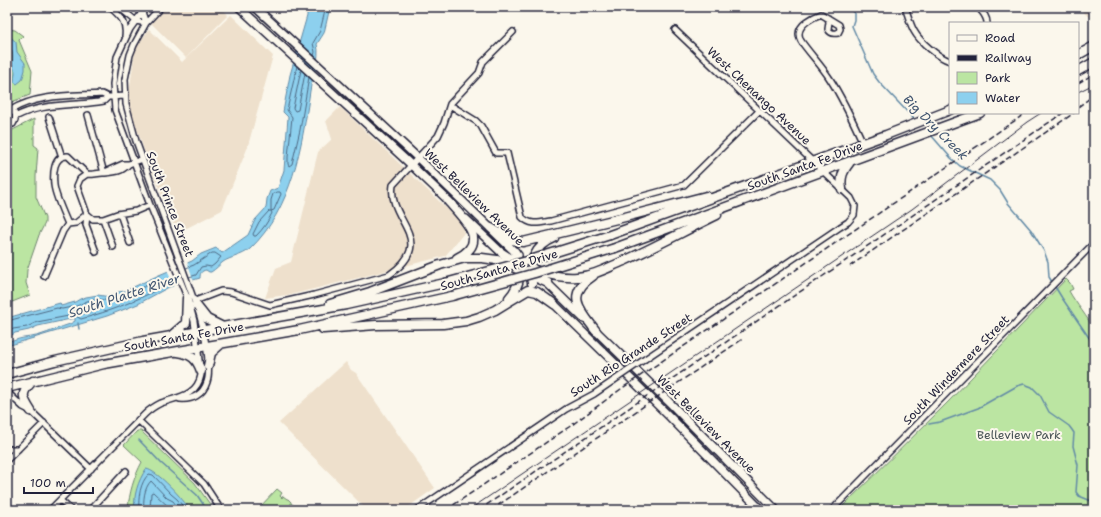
<svg xmlns="http://www.w3.org/2000/svg" width="1101" height="517" font-family="'Shantell Sans',sans-serif">
	<style>
		.built { fill: #eee0cc }
		.green { fill: #bbe5a2; stroke: #6e846e }
		.water { fill: #8dd0ee; stroke: #628aa6 }
		.pier { fill: #fbf7ec }
		.lines { fill: none; stroke-linecap: round; stroke-linejoin: round }
		.shore { stroke: #4d6883; stroke-width: 1 }
		.stream { stroke: #628aa6; stroke-width: 1.5 }
		.minor-casing { stroke: #22223b; stroke-width: 8 }
		.major-casing { stroke: #22223b; stroke-width: 10 }
		.highway-casing { stroke: #22223b; stroke-width: 11 }
		.minor { stroke: #fbf7ec; stroke-width: 5 }
		.major { stroke: #fbf7ec; stroke-width: 7 }
		.highway { stroke: #fbf7ec; stroke-width: 8 }
		.tram { stroke: #22223b; stroke-width: 1 }
		.rail { stroke: #22223b; stroke-width: 1.5; stroke-dasharray: 6 3; stroke-linecap: butt }
		.minor-bridge-casing { stroke: #22223b; stroke-width: 8; stroke-linecap: butt }
		.highway-bridge-casing { stroke: #22223b; stroke-width: 11; stroke-linecap: butt }
		.minor-bridge { stroke: #fbf7ec; stroke-width: 5 }
		.highway-bridge { stroke: #fbf7ec; stroke-width: 8 }
		.labels { text-anchor: middle; stroke-width: 4; stroke-linejoin: round; paint-order: stroke }
		.street-label { font-size: 12px; fill: #22223b; stroke: #fbf7ec }
		.park-label { font-size: 12px; fill: #485355; stroke: #fbf7ec }
		.water-label { font-size: 13px; font-style: italic; fill: #425671; stroke: #fbf7ec }
	</style>
	<rect width="100%" height="100%" fill="#fbf7ec"/>
	<filter id="ink" filterUnits="userSpaceOnUse"><feTurbulence type="fractalNoise" baseFrequency=".025" numOctaves="2"/><feDisplacementMap in="SourceGraphic" scale="8" xChannelSelector="R" yChannelSelector="G"/><feConvolveMatrix kernelMatrix="1 2 1 2 8 2 1 2 1" color-interpolation-filters="sRGB"/></filter>
	<g filter="url(#ink)">
		<!-- built -->
		<path class="built" d="M167,7h54l7,8 -42,43 -35,-35z
			M1078,7h16v15z
			M231,15l42,41 -26,93 -25,61 -45,23 -31,-77 -18,-54 7,-53 14,-20 33,33z
			M340,107l121,115 3,11 -19,23 -151,38 -29,4 11,-30 15,-6 27,-110 14,-13 -6,-18z
			M346,362l5,8 5,3 79,115 -31,22h-37l-88,-87z"/>
		<!-- green -->
		<path class="green" d="M7,29l8,1 8,6 -4,4 13,31 -2,24 -21,8h-2z
			M34,119v26l4,3 -2,28v21l9,21v5l-6,12 -12,35 -1,13 4,12 -23,9v-171z
			M1066,279l4,4 3,6 -4,2c7,13 19,26 25,39v180h-255l109,-108z
			M137,431h4l54,52 19,27h-86c1,-17 6,-33 14,-48l-18,-17z
			M277,489l5,4 -2,3 2,2 1,-2 4,3h1l3,3v2h1l7,6h-42z"/>
		<!-- water -->
		<path class="water" d="M307,7h23l-6,26 -7,11c4,15 -5,32 -7,47 -8,55 -18,118 -60,158 -8,7 -20,8 -27,13 -4,3 -7,7 -12,10h-2l-3,-2c-5,1 -6,3 -6,8l-31,9 -31,17 -31,12 -100,30v-3l3,-3 3,1c9,-4 17,-3 27,-6 10,-3 20,-8 30,-11l5,-3v-3l-37,8 -9,4 -14,3 -8,5v-20l53,-15 1,3 14,-4 5,-3 6,-2 12,-2 12,2 8,-5 7,-1 34,-16 33,-14 9,-7 15,-6 6,5 26,-18 7,-15 11,-12 1,-9 3,-8 8,-3 6,-18 4,-53 -5,-5 7,-37 17,-59z
			M7,34l9,8 1,10 8,11v7l-3,10 -5,4 -3,-2c0,-3 1,-6 1,-9 0,-4 -1,-3 -2,-6 -2,-8 3,-16 -6,-21z
			M146,469c11,1 38,31 44,41h-55c-2,-14 3,-29 11,-41z"/>
		<!-- pier -->
		<path class="pier" d="M187,261l7,21 -20,6 -7,-19z"/>
		<g class="lines">
			<!-- shore -->
			<path class="shore" d="M314,56l1,-4 -2,-9 7,-12 6,-24
				M297,66l-10,44 5,7 -4,40v7l1,2 3,-2 8,-34 9,-53
				M301,70l-8,38 2,3 3,-1 7,-37
				M278,192h2l1,2 -7,16 -3,1 1,2c-4,9 -9,16 -16,23h-2l-1,-2 6,-12 10,-11h2v-11l2,-6z
				M186,268l8,-3 18,-12h3l6,4 -6,7 -4,3 -5,-1 -5,1 -5,8 -7,2
				M97,304l4,1v3l-18,6 -2,-2v-2l4,-3z
				M7,321l50,-13 5,1 15,-3 10,-5 10,-2 14,2 8,-5 8,-1 33,-16 5,5 -1,2c-28,15 -53,25 -83,33l-7,-4 -37,7 -10,5 -14,2 -6,5
				M139,510c-1,-12 1,-28 10,-36l4,1 18,19 6,5 9,11
				M144,510c-1,-9 0,-22 7,-29l16,17 6,3 7,9
				M150,510l1,-17 2,-1 19,18"/>
			<!-- stream -->
			<path class="stream" d="M849,7v1l5,5v7l-2,6 21,48 6,8 36,38
				M931,135l20,23 9,8 30,14 10,10 8,13 23,27 13,21 4,11 1,15 3,5
				M1054,285l8,13 32,47
				M78,323l1,6
				M929,424l11,-2 38,-14 39,-22 7,-2 8,3 8,8 9,17 20,14 3,4 2,3 -1,13 5,19 -2,27 3,4 15,6
				M139,440l22,23 36,32 10,15
				M724,510l5,-3"/>
			<!-- minor casing -->
			<g class="minor-casing">
				<path id="minor" d="M110,7c10,9 17,14 15,29
					M119,7l17,14 10,2
					M135,7l7,5 4,11
					M161,7l-15,16 -12,22 -4,10 -5,24 1,25 10,37 59,162
					M905,7c3,8 5,17 9,24 6,11 24,26 36,30
					M978,7c4,5 9,9 9,16
					M828,18l1,4 -1,7c2,4 5,5 10,4l2,-4 -1,-4 -18,-11c-8,3 -22,10 -22,20 0,3 1,5 2,7 9,13 20,24 29,38 13,20 23,42 33,64
					M450,105l26,16 5,5 15,27h11l15,64c9,9 17,6 29,4l133,-36 75,-74
					M7,109c8,1 11,8 6,15l-6,2
					M11,110c26,-16 61,-14 91,-16l6,3 17,-1
					M88,115l16,58
					M15,117c26,-14 54,-11 83,-15l6,-1 4,-4
					M49,117l13,40
					M129,164c-9,9 -15,8 -26,9 -6,0 -11,2 -16,1l-7,5 -3,7 10,28 6,5h10l14,-5 19,-3 14,-6
					M105,172l18,-8h6l14,-5
					M87,174l-19,-18c-15,-1 -15,18 -14,29 1,9 10,30 14,39l8,-1 11,-9
					M87,214l-1,11 10,27
					M120,214l10,29
					M103,219l10,28
					M44,276l19,-45 5,-7
					M195,301l26,-10 10,1 39,13 44,-10 75,-20c50,-35 -2,-54 4,-90l45,-49 6,-13 6,-19 29,-31 4,-11 30,-30
					M645,359l195,-132 8,-5 6,-7 1,-9 -4,-8 -176,-168
					M7,392l16,15 8,4 60,58
					M180,399c12,1 23,-4 27,-17 5,-14 -4,-57 -9,-72
					M138,420l66,64 17,26
					M7,449h11
					M7,460l37,-37
					M60,500l11,10
					M50,510l95,-96c5,-5 10,-8 16,-11 17,-6 36,-7 40,-28l-7,-54 -5,-19 -39,-97 -35,-95 -2,-26 4,-27 13,-28 16,-22
					M90,510l36,-39
					M417,510l149,-101 28,-15 19,-13
					M832,510l262,-267"/>
			</g>
			<!-- major casing -->
			<g class="major-casing">
				<path id="major" d="M239,7l168,154 45,43
					M255,7l163,151 100,97
					M466,219l39,37
					M544,280l40,39
					M551,301l119,116 91,93
					M593,328l78,76 105,106"/>
			</g>
			<!-- highway casing -->
			<g class="highway-casing">
				<path id="highway" d="M1078,55l16,-9
					M1078,71l16,-9
					M842,189c-2,-12 1,-18 8,-27
					M448,201c15,18 43,41 9,57
					M491,228l21,12 11,2 102,-25 81,-21
					M610,235l276,-100 64,-25
					M615,248l365,-135
					M502,253c21,14 50,26 75,24 17,-1 32,-10 47,-16 31,-14 62,-31 93,-46
					M593,276c-29,19 -12,35 3,55
					M532,283c-5,-19 4,-38 22,-45
					M509,298c12,-13 14,-30 6,-46
					M330,304l40,-12 70,-27 25,-7h17l15,2 51,23
					M196,305l11,14 16,8
					M323,329l53,-4 67,-1 23,-3 13,-4 16,-7 33,-20 9,2 17,12
					M172,335l14,-12 1,-25
					M178,352c13,2 19,7 23,19
					M208,366l3,-13 10,-9
					M7,374l48,-13 88,-20 203,-36 99,-22
					M7,388l97,-24 195,-34 153,-34
					M31,411c-9,-14 -11,-18 2,-30"/>
			</g>
			<!-- minor -->
			<use href="#minor" class="minor"/>
			<!-- major -->
			<use href="#major" class="major"/>
			<!-- highway -->
			<use href="#highway" class="highway"/>
			<!-- tram -->
			<path class="tram" d="M1078,92l16,-8
				M469,510l443,-301 115,-87 14,-9"/>
			<!-- rail -->
			<path class="rail" d="M1078,83l16,-9
				M1078,107l16,-12
				M850,266l224,-153
				M446,510l123,-83 52,-38 405,-276
				M479,510l584,-397
				M491,510l253,-172"/>
			<!-- minor-bridge casing -->
			<g class="minor-bridge-casing">
				<path id="minor-bridge" d="M613,381l32,-22"/>
			</g>
			<!-- highway-bridge casing -->
			<g class="highway-bridge-casing">
				<path id="highway-bridge" d="M445,283l82,-22 83,-26
					M452,296l83,-23 80,-25"/>
			</g>
			<!-- minor-bridge -->
			<use href="#minor-bridge" class="minor-bridge"/>
			<!-- highway-bridge -->
			<use href="#highway-bridge" class="highway-bridge"/>
		</g>
	</g>
	<g class="labels">
		<!-- street labels -->
		<g class="street-label">
			<text transform="translate(759 96) rotate(43)" y="4">West Chenango Avenue</text>
			<text transform="translate(805 166) rotate(-20)" y="4">South Santa Fe Drive</text>
			<text transform="translate(474 197) rotate(44)" y="4">West Belleview Avenue</text>
			<text transform="translate(170 204) rotate(69)" y="4">South Prince Street</text>
			<text transform="translate(499 270) rotate(-16)" y="4">South Santa Fe Drive</text>
			<text transform="translate(184 337) rotate(-10)" y="4">South Santa Fe Drive</text>
			<text transform="translate(631 355) rotate(-33)" y="4">South Rio Grande Street</text>
			<text transform="translate(956 370) rotate(-46)" y="4">South Windermere Street</text>
			<text transform="translate(706 424) rotate(45)" y="4">West Belleview Avenue</text>
		</g>
		<!-- park labels -->
		<g class="park-label">
			<text x="1019" y="439">Belleview Park</text>
		</g>
		<!-- water labels -->
		<g class="water-label">
			<text transform="translate(936 127) rotate(45)" y="5">Big Dry Creek</text>
			<text transform="translate(124 295) rotate(-18)" y="5">South Platte River</text>
		</g>
	</g>
	<!-- margin -->
	<rect width="1101" height="517" fill="none" stroke="#fbf7ec" stroke-width="24"/>
	<rect x="12" y="12" width="1077" height="493" fill="none" stroke="#22223b" stroke-width="1.5" filter="url(#ink)"/>
	<!-- legend -->
	<rect x="949" y="22" width="130" height="92" fill="#fbf7ec" stroke="#a4a2a5"/>
	<rect x="957" y="35" width="20" height="6" fill="#fbf7ec" stroke="#a4a2a5"/>
	<text x="985" y="42" font-size="12" fill="#22223b">Road</text>
	<rect x="957" y="55" width="20" height="6" fill="#22223b" stroke="#a4a2a5"/>
	<text x="985" y="62" font-size="12" fill="#22223b">Railway</text>
	<rect x="957" y="72" width="20" height="12" fill="#bbe5a2" stroke="#a4a2a5"/>
	<text x="985" y="82" font-size="12" fill="#22223b">Park</text>
	<rect x="957" y="92" width="20" height="12" fill="#8dd0ee" stroke="#a4a2a5"/>
	<text x="985" y="102" font-size="12" fill="#22223b">Water</text>
	<!-- scale -->
	<path d="M24 487v6h69v-6" fill="none" stroke="#22223b" stroke-width="2"/>
	<text x="30" y="487" font-size="12" fill="#22223b" stroke="#fbf7ec" stroke-width="3" paint-order="stroke">100 m</text>
</svg>
